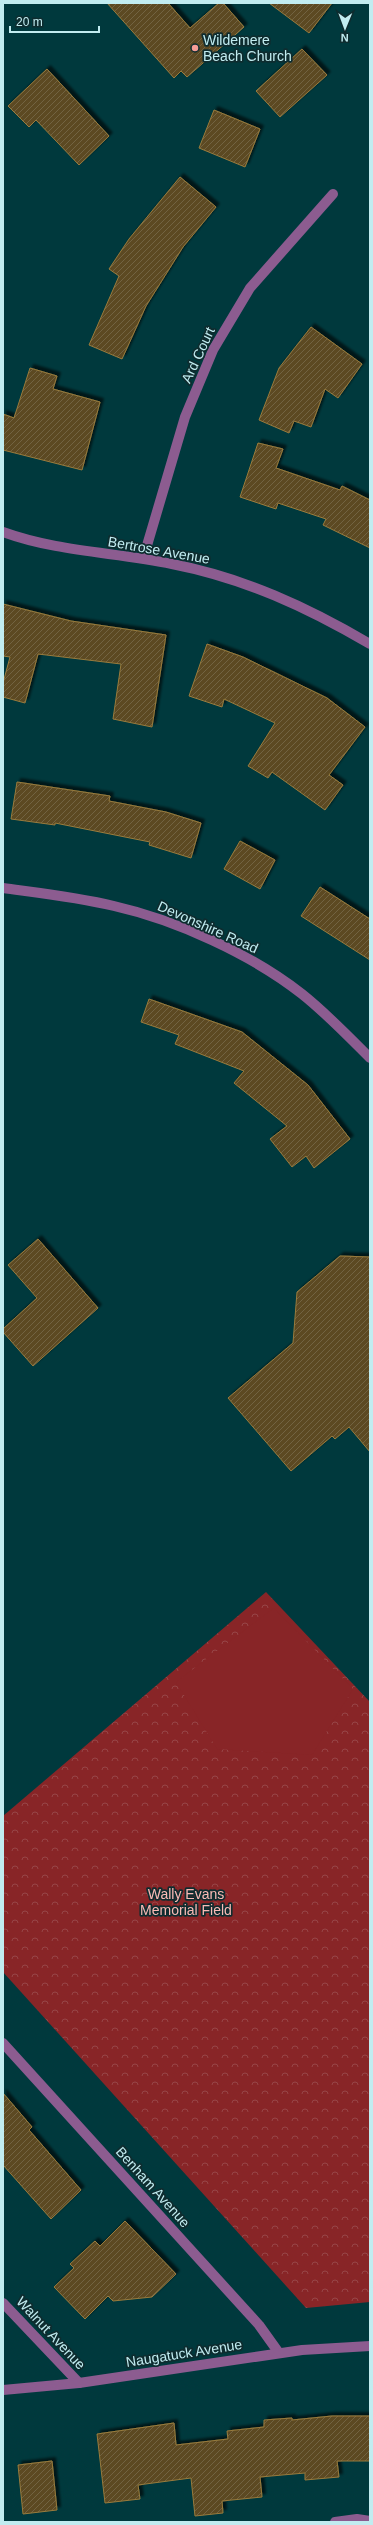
<svg xmlns="http://www.w3.org/2000/svg" width="373" height="2525" font-family="Arial,sans-serif">
	<style>
		.park { fill: url(#park-crowns) }
		.pitch { fill: #882527 }
		.building { fill: url(#building-hatch); stroke: #997b3d; filter: url(#shadow) }
		.lines { fill: none; stroke-linecap: round; stroke-linejoin: round }
		.minor { stroke: #8c5c90; stroke-width: 10 }
		.tertiary { stroke: #8c5c90; stroke-width: 10 }
		.poi-dot { fill: #f59c96; stroke: #0e2c2f; stroke-width: 1.5 }
		.labels { text-anchor: middle; stroke-width: 3.5; stroke-linejoin: round; paint-order: stroke }
		.poi-label { font-size: 14px; fill: #c1ecf0; stroke: #0e2c2f; text-anchor: start }
		.street-label { font-size: 14px; fill: #c1ecf0; stroke: #0e2c2f }
		.park-label { font-size: 14px; fill: #fabab5; stroke: #0e2c2f }
	</style>
	<defs>
		<pattern id="park-crowns" width="20" height="18" patternUnits="userSpaceOnUse"><rect width="20" height="18" fill="#882527"/><path d="M2 6a3 3 0 1 1 6 0M12 15a3 3 0 1 1 6 0" fill="none" stroke="#974547"/></pattern>
		<pattern id="building-hatch" width="6" height="6" patternUnits="userSpaceOnUse"><rect width="6" height="6" fill="#5c4921"/><path d="M-1 1l2-2M0 6l6-6M5 7l2-2" fill="none" stroke="#726342"/></pattern>
		<filter id="shadow"><feDropShadow dx="3.5" dy="-3.5" stdDeviation="1" flood-color="#0009"/></filter>
	</defs>
	<rect width="100%" height="100%" fill="#00393d"/>
	<!-- park -->
	<path class="park" d="M266,1592l104,110v600l-64,6 -303,-336v-156z"/>
	<!-- pitch -->
	<path class="pitch" d="M274,1608l79,81 -41,66 -95,-6 -41,-67z"/>
	<!-- building -->
	<path class="building" d="M107,3h61l22,25 29,-25h4l21,24 -57,50 -6,-6 -7,7z
		M269,3h63l-23,30z
		M302,49l25,26 -47,42 -24,-26z
		M47,69l62,67 -30,29 -43,-45 -7,7 -21,-21z
		M214,110l46,19 -15,38 -46,-19z
		M180,177l36,30 -33,40 -37,59 -24,53 -33,-14 30,-69 -10,-7 20,-30z
		M311,327l51,37 -24,34 -13,-9 -14,38 -17,-6 -5,12 -30,-13 20,-52z
		M30,368l27,8 -4,13 47,13 -18,68 -79,-20v-36l11,4z
		M258,443l25,6 -7,19 64,22 2,-4 28,14v48l-47,-23 3,-6 -48,-16 -2,6 -36,-12z
		M3,604l68,17 95,14 -14,92 -39,-8 8,-55 -83,-10 -13,49 -22,-6v-14l7,-26 -7,-1z
		M207,644l36,13 84,41 38,29 -36,48 14,10 -18,25 -53,-38 -4,6 -20,-12 27,-43 -51,-24 -2,8 -33,-11z
		M17,782l93,14 -1,5 57,11 35,11 -10,35 -42,-13 1,-3 -95,-19v2l-44,-6z
		M240,841l35,19 -15,29 -36,-20z
		M320,887l50,32v41l-69,-44z
		M149,999l93,33 66,53 42,54 -36,29 -8,-12 -14,11 -22,-28 17,-13 -53,-43 10,-12 -69,-27 4,-9 -38,-13z
		M38,1239l60,69 -65,58 -30,-34v-3l34,-31 -29,-33z
		M340,1256l30,1v195l-21,-25 -14,12 -3,-3 -41,35 -63,-73 65,-55 4,-51z
		M3,2093l29,34 -3,3 52,60 -30,29 -48,-54z
		M125,2221l51,53 -24,23 -39,4 -5,-5 -23,23 -31,-32 20,-19 -4,-4 25,-23 5,5z
		M332,2416h38v45h-33l2,16 -34,3v-7l-45,4 2,20 -40,4 1,12 -28,3 -4,-38 -53,7 2,14 -35,4 -8,-69 77,-11 2,22 52,-6 -1,-8 37,-4v-7l28,-2v2z
		M52,2461l5,49 -34,4 -5,-49z"/>
	<g class="lines">
		<!-- minor -->
		<path class="minor" d="M3,532c55,20 112,20 169,32 72,14 135,43 198,80
			M143,559l42,-142 28,-67 37,-62 83,-94
			M3,888c37,5 74,9 111,18 62,14 137,48 188,88 24,19 46,42 68,64
			M3,2043l256,282 20,28
			M3,2303l76,80
			M335,2522l22,-3 13,2"/>
		<!-- tertiary -->
		<path class="tertiary" d="M3,2390l76,-7 223,-33 68,-4"/>
	</g>
	<!-- markers -->
	<circle class="poi-dot" cx="195" cy="48" r="4"/>
	<g class="labels">
		<!-- poi labels -->
		<g class="poi-label">
			<text x="203" y="45">Wildemere<tspan x="203" dy="16">Beach Church</tspan></text>
		</g>
		<!-- street labels -->
		<g class="street-label">
			<text transform="translate(198 355) rotate(-65)" y="5">Ard Court</text>
			<text transform="translate(159 550) rotate(10)" y="5">Bertrose Avenue</text>
			<text transform="translate(208 927) rotate(24)" y="5">Devonshire Road</text>
			<text transform="translate(153 2187) rotate(48)" y="5">Benham Avenue</text>
			<text transform="translate(51 2333) rotate(47)" y="5">Walnut Avenue</text>
			<text transform="translate(184 2353) rotate(-9)" y="5">Naugatuck Avenue</text>
		</g>
		<!-- park labels -->
		<g class="park-label">
			<text x="186" y="1899">Wally Evans<tspan x="186" dy="16">Memorial Field</tspan></text>
		</g>
	</g>
	<!-- border -->
	<rect width="373" height="2525" fill="none" stroke="#c1ecf0" stroke-width="8"/>
	<!-- north arrow -->
	<g transform="translate(345 28) rotate(181)" stroke="#0e2c2f" stroke-width="3" paint-order="stroke">
	<path d="M0-3L7 15L0 10L-7 15Z" fill="#c1ecf0"/>
	<text y="-6" font-size="11" font-weight="bold" text-anchor="middle" fill="#c1ecf0">N</text>
	</g>
	<!-- scale -->
	<path d="M10 26v6h89v-6" fill="none" stroke="#c1ecf0" stroke-width="2"/>
	<text x="16" y="26" font-size="12" fill="#c1ecf0" stroke="#0e2c2f" stroke-width="3" paint-order="stroke">20 m</text>
</svg>
